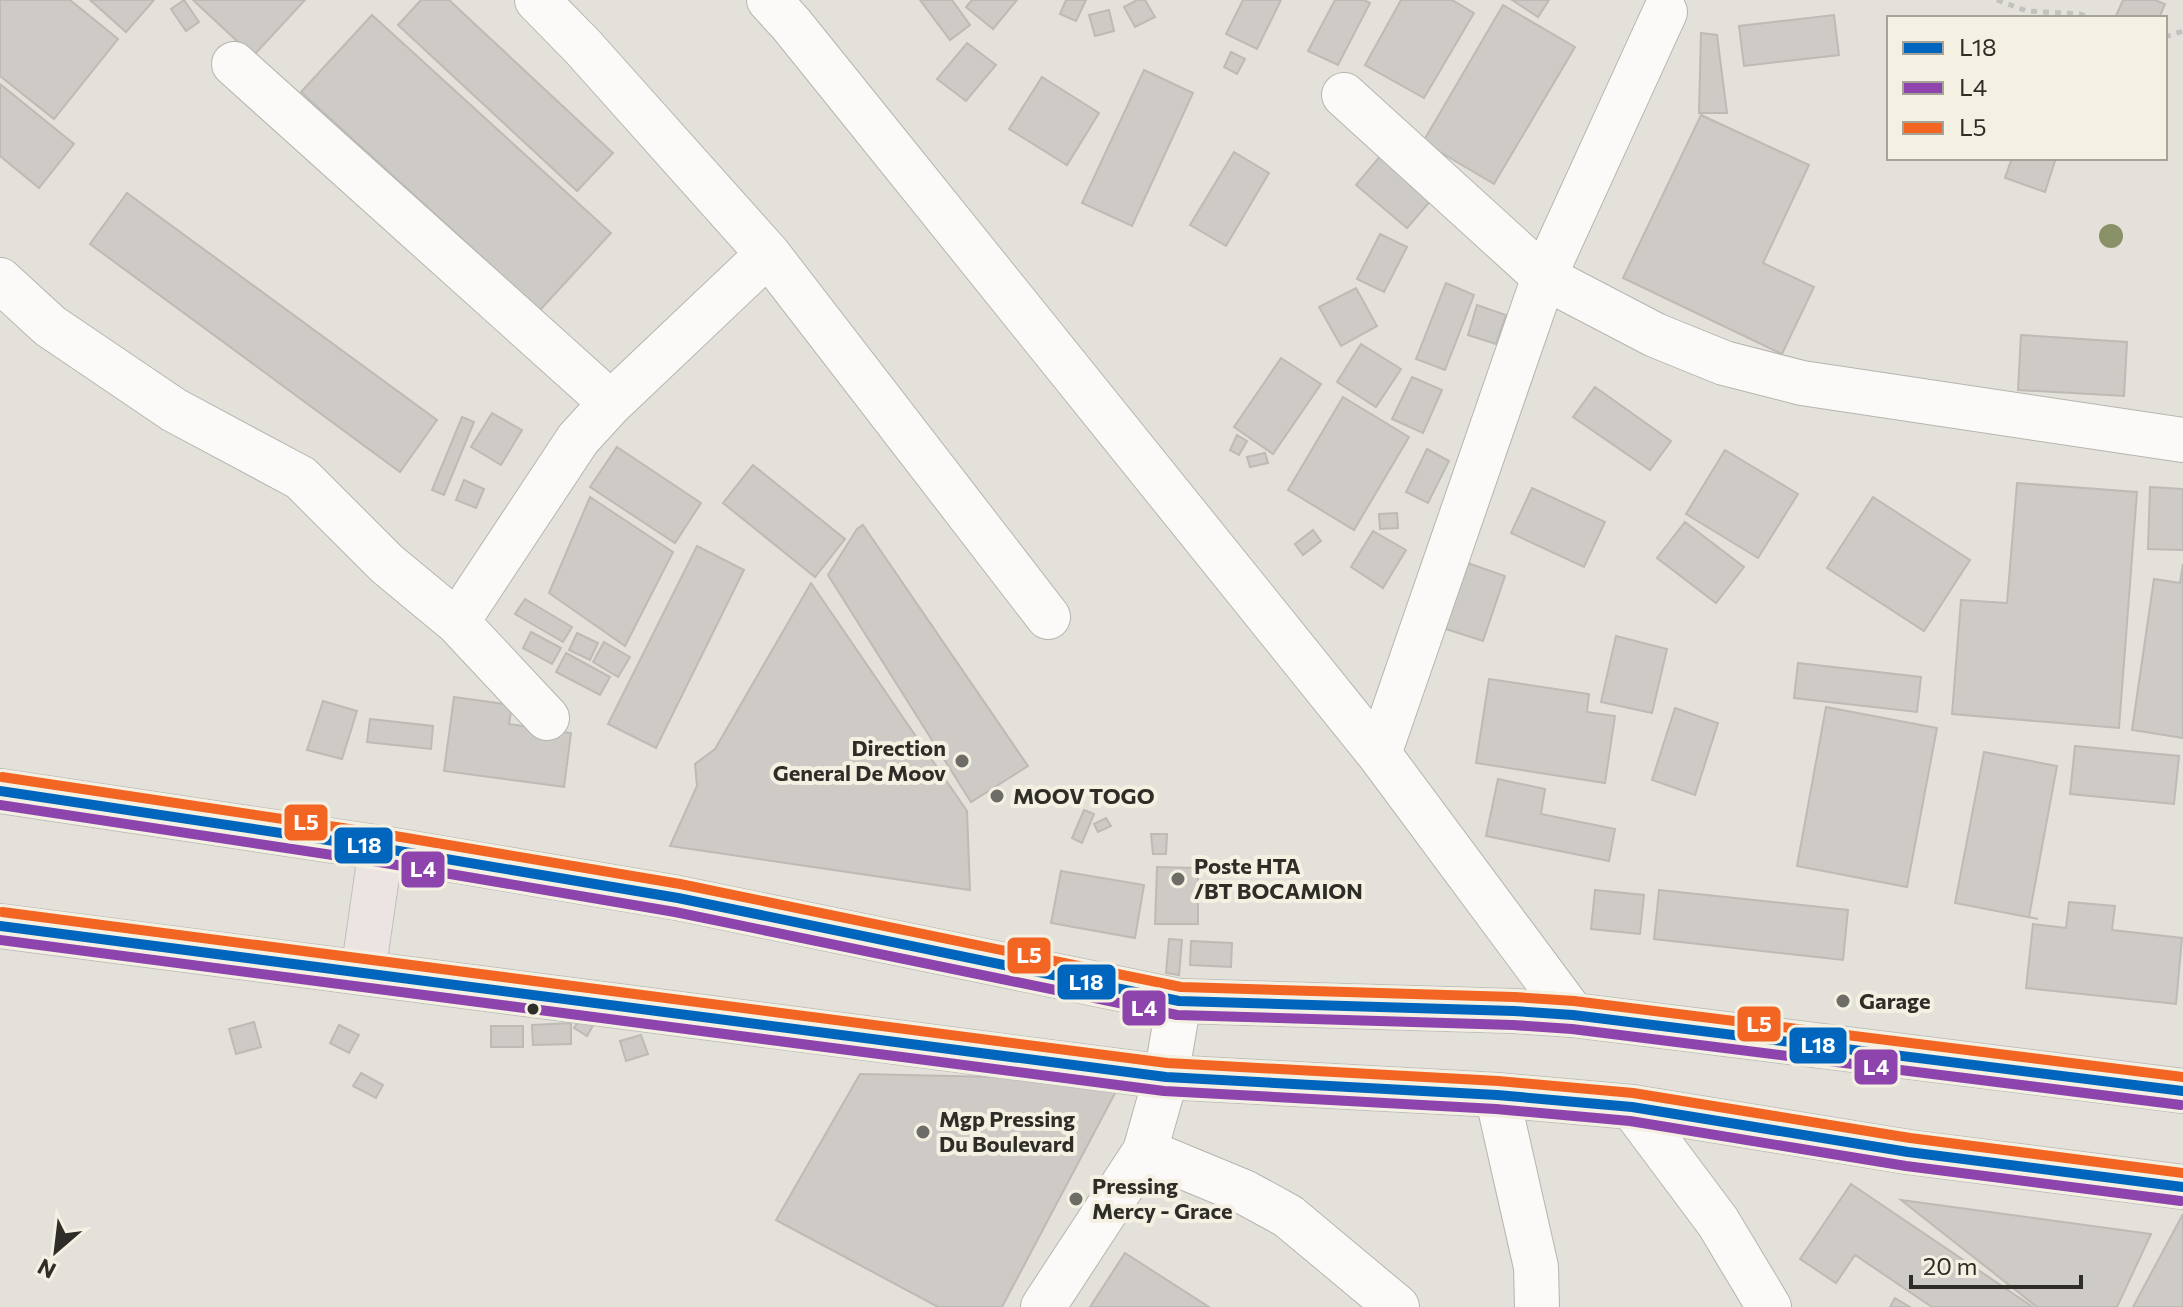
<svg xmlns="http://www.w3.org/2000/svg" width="2183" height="1307" font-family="Commissioner,sans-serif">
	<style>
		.building { fill: #cecac5; stroke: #bebab6; stroke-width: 2 }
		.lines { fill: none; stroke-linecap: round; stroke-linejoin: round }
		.minor-casing { stroke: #b6b5af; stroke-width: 46 }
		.major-casing { stroke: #bfbfbb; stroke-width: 46 }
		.path { stroke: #c3c2be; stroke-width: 5; stroke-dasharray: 6 6; stroke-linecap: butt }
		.minor { stroke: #fbfaf9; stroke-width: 44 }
		.major { stroke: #ece4e2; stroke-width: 44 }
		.bus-1-casing { stroke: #f4f1e3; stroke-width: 16 }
		.bus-2-casing { stroke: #f4f1e3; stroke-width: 16 }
		.bus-3-casing { stroke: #f4f1e3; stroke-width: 16 }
		.bus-1 { stroke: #0065bd; stroke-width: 10 }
		.bus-2 { stroke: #8e44ad; stroke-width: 10 }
		.bus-3 { stroke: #f26522; stroke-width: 10 }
		.tree { fill: #8a9167 }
		.poi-dot { fill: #6e6c66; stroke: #f4f1e3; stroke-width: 3 }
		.bus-dot { fill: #2f2d28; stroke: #f4f1e3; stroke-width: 3 }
		.labels { text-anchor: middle; stroke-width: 8; stroke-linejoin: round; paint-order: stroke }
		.poi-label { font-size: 22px; font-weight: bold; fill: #2f2d28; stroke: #f4f1e3; text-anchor: start }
		.line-badge { stroke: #f4f1e3; stroke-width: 3 }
		.badge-label { font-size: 22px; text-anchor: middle; font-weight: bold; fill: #fff }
	</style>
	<rect width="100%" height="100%" fill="#e3e1d9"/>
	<!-- building -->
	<path class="building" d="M0,0h70l48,39 -64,80 -54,-43z
		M90,0h64l-28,32z
		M184,0l15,22 -13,9 -15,-22z
		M193,0h112l-52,56z
		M421,0h28l164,153 -36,38 -179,-166z
		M920,0h32l18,25 -20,15z
		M972,0h45l-24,29 -27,-22z
		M1066,0h20l-10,21 -16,-7z
		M1137,0h8l10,17 -20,10 -11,-20z
		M1243,0h38l-24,49 -31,-15z
		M1335,0h29l6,3 -32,62 -30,-14z
		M1401,0h51l22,13 -50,85 -59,-33z
		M1512,0h37l-11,17z
		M2123,0h32l10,4 -6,14h-44z
		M1503,5l72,42 -81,137 -71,-42z
		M1109,10l5,21 -19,5 -6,-21z
		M372,15l239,218 -71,77 -239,-218z
		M1834,15l5,40 -95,11 -5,-40z
		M1701,33l16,2 10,78h-28z
		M967,43l29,22 -30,36 -29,-22z
		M1231,52l14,7 -8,15 -13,-7z
		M1144,70l49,23 -61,133 -50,-23z
		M1042,77l57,36 -32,52 -58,-36z
		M0,84l74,60 -35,44 -39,-32z
		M1701,115l108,50 -46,98 51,24 -32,67 -159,-76z
		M1387,148l51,44 -31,36 -51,-43z
		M1234,152l35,21 -43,73 -36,-21z
		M2012,158h44l-11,34 -40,-14z
		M127,193l310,227 -37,52 -310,-228z
		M1380,234l27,13 -23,45 -27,-13z
		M1446,283l28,12 -29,75 -29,-11z
		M1356,288l21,38 -36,20 -22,-39z
		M1477,305l29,10 -10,29 -28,-9z
		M2021,335l106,7 -3,54 -106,-6z
		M1361,344l40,25 -25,38 -39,-25z
		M1281,358l40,26 -48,70 -39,-27z
		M1412,377l30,13 -19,43 -31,-14z
		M1595,387l76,54 -21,29 -77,-53z
		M1343,397l66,40 -55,93 -66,-40z
		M492,413l30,17 -21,35 -30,-18z
		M462,417l12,5 -30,73 -12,-5z
		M1237,435l10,6 -8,14 -9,-5z
		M617,447l84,56 -26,40 -85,-56z
		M1427,449l22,12 -21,42 -22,-11z
		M1725,450l73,44 -40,64 -72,-44z
		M1265,453l3,10 -18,4 -3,-10z
		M753,465l92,74 -30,38 -92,-74z
		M464,480l20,9 -8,19 -20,-8z
		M2017,483l120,9 -18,236 -167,-14 9,-114 46,3z
		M2150,487l33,2v61l-35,-1z
		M1532,488l73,34 -21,45 -73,-34z
		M590,497l83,55 -48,94 -76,-53z
		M1873,497l97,63 -46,71 -97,-63z
		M1397,513l1,15 -18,1 -1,-15z
		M1685,522l59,45 -28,36 -59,-45z
		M863,525l165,241 -57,36 -143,-227 29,-46z
		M1313,530l8,11 -18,14 -8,-11z
		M1373,531l33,19 -23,38 -32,-21z
		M697,546l47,24 -88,178 -48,-24z
		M1462,561l43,15 -22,65 -43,-14z
		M2183,564v174l-51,-8 22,-151 26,4z
		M811,583l156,228 3,79 -300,-44 27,-60 -2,-22 20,-15z
		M525,599l47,28 -9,15 -48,-28z
		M531,632l30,16 -9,16 -29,-16z
		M577,633l21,10 -8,17 -21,-10z
		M1616,636l51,13 -15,64 -51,-11z
		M604,642l26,15 -12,20 -25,-15z
		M566,653l44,24 -10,18 -44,-23z
		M1798,663l123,14 -4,35 -123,-14z
		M1489,679l100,15 -2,18 28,4 -10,67 -129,-20z
		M454,697l58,8 -3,19 62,9 -7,54 -120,-16z
		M323,701l34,10 -15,48 -35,-9z
		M1826,707l111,21 -30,159 -110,-21z
		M1675,708l43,15 -23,72 -43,-15z
		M370,719l63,7 -2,23 -64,-7z
		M2075,746l104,10 -5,48 -104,-10z
		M1984,752l73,14 -28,151 9,2 -83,-16z
		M1498,779l47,10 -4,25 74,15 -6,32 -123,-25z
		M1084,810l10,4 -12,29 -10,-5z
		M1106,818l5,8 -13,6 -4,-8z
		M1151,834h16l-1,20h-13z
		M1157,867l41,1v56h-43z
		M1061,871l83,14 -9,53 -84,-15z
		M1595,890l49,5 -4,39 -49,-5z
		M1659,890l189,20 -5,50 -189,-21z
		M2069,902l46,4 -3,24 70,8 -6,66 -150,-16 7,-64 33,4z
		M1169,939l13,1 -3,35 -13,-2z
		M1191,941l41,2 -1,24 -41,-2z
		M582,1015l13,7 -8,14 -13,-8z
		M254,1022l7,25 -25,7 -7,-25z
		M571,1023v21l-38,1 -1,-20z
		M339,1025l20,10 -10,18 -19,-10z
		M491,1026h32v21h-32z
		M641,1035l7,19 -22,7 -6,-20z
		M361,1073l22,12 -7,13 -23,-12z
		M860,1074l262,6 -120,227h-64l-162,-87z
		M1851,1184l182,123h-101l-77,-52 -19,28 -36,-24z
		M1901,1200l250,34 -34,73h-80z
		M2183,1214v93h-50z
		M1125,1253l84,54h-119z
		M1895,1298l15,9h-20z"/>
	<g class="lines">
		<!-- minor casing -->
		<g class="minor-casing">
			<path id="minor" d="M537,0l46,47 185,207 280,363
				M769,0l22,24 588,730 194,261
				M234,64l377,339 -33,36 -121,183
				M1344,95l200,182 111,58 69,28 78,20 381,57
				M0,280l50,46 124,84 127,68 86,86 70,58 90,96
				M611,403l157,-149
				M1379,754l165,-477 121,-265
				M1497,1095l39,172 1,40
				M1632,1107l86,115 51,85
				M1145,1151l99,41 44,24 109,91
				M1043,1307l102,-156 21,-74 13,-76"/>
		</g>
		<!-- major casing -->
		<g class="major-casing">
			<path id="major" d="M0,791l381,57 297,50 501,103 335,10 59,4 610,76
				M0,926l1166,151 331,18 135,12 276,45 275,35
				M363,973l18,-125"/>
		</g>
		<!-- path -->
		<path class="path" d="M1997,0l30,11 53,3 11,4
			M2165,37l18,-6"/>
		<!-- minor -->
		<use href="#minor" class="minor"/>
		<!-- major -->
		<use href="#major" class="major"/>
		<!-- bus-1 casing -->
		<g class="bus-1-casing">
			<path id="bus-1" d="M0,791l381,57 297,50 501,103 335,10 59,4 610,76
				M0,926l1166,151 331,18 135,12 276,45 275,35"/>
		</g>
		<!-- bus-2 casing -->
		<g class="bus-2-casing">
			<path id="bus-2" d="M0,805l379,57 296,50 502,103 336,10 59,4 609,76
				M0,940l1164,151 332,18 134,12 276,45 275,35"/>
		</g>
		<!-- bus-3 casing -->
		<g class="bus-3-casing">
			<path id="bus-3" d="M2,777l381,57 297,50 501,103 333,10 60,4 609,76
				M2,912l1165,151 331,18 135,12 277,45 273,35"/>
		</g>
		<!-- bus-1 -->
		<use href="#bus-1" class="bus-1"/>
		<!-- bus-2 -->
		<use href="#bus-2" class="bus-2"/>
		<!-- bus-3 -->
		<use href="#bus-3" class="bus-3"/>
	</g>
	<!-- trees -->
	<circle class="tree" cx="2111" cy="236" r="12"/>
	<!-- markers -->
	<g class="poi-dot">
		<circle cx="962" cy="761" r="8"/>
		<circle cx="997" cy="796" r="8"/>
		<circle cx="1178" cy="879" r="8"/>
		<circle cx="1843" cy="1001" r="8"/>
		<circle cx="923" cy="1132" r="8"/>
		<circle cx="1076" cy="1199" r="8"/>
	</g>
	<circle class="bus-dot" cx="533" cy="1009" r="7"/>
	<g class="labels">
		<!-- poi labels -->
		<g class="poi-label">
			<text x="946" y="756" text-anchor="end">Direction<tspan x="946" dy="25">General De Moov</tspan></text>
			<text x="1013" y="804">MOOV TOGO</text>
			<text x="1194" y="874">Poste HTA<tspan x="1194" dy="25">/BT BOCAMION</tspan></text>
			<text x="1859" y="1009">Garage</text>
			<text x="939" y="1127">Mgp Pressing<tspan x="939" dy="25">Du Boulevard</tspan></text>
			<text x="1092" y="1194">Pressing<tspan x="1092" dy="25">Mercy - Grace</tspan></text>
		</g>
	</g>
	<g class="line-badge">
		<rect x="283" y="803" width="46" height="39" rx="8" fill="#f26522"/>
		<rect x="333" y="826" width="61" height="39" rx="8" fill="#0065bd"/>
		<rect x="400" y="850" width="46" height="39" rx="8" fill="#8e44ad"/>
		<rect x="1006" y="936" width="46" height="39" rx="8" fill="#f26522"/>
		<rect x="1056" y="963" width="61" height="38" rx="8" fill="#0065bd"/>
		<rect x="1121" y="989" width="46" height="38" rx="8" fill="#8e44ad"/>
		<rect x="1736" y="1005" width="46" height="38" rx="8" fill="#f26522"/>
		<rect x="1788" y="1026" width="60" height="39" rx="8" fill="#0065bd"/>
		<rect x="1853" y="1048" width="46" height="38" rx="8" fill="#8e44ad"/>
	</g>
	<g class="badge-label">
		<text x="306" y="830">L5</text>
		<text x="364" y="853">L18</text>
		<text x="423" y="877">L4</text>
		<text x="1029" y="963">L5</text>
		<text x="1086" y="990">L18</text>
		<text x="1144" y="1016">L4</text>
		<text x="1759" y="1032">L5</text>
		<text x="1818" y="1053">L18</text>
		<text x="1876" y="1075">L4</text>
	</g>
	<!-- legend -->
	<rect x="1887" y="16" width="280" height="144" fill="#f4f1e3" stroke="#a5a398" stroke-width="2"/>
	<rect x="1903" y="42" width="40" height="12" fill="#0065bd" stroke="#a5a398" stroke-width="2"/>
	<text x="1959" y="56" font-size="24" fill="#2f2d28">L18</text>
	<rect x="1903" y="82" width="40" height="12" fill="#8e44ad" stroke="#a5a398" stroke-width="2"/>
	<text x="1959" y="96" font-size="24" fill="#2f2d28">L4</text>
	<rect x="1903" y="122" width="40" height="12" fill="#f26522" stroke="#a5a398" stroke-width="2"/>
	<text x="1959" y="136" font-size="24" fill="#2f2d28">L5</text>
	<!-- north arrow -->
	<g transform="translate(56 1251) rotate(208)" stroke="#f4f1e3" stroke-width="6" paint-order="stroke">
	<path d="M0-6L14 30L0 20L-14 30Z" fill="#2f2d28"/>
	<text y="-12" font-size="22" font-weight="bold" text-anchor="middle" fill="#2f2d28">N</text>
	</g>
	<!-- scale -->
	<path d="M1911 1275v12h170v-12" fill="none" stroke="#2f2d28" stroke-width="4"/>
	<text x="1923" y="1275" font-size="24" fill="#2f2d28" stroke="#f4f1e3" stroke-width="6" paint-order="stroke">20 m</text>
</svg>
